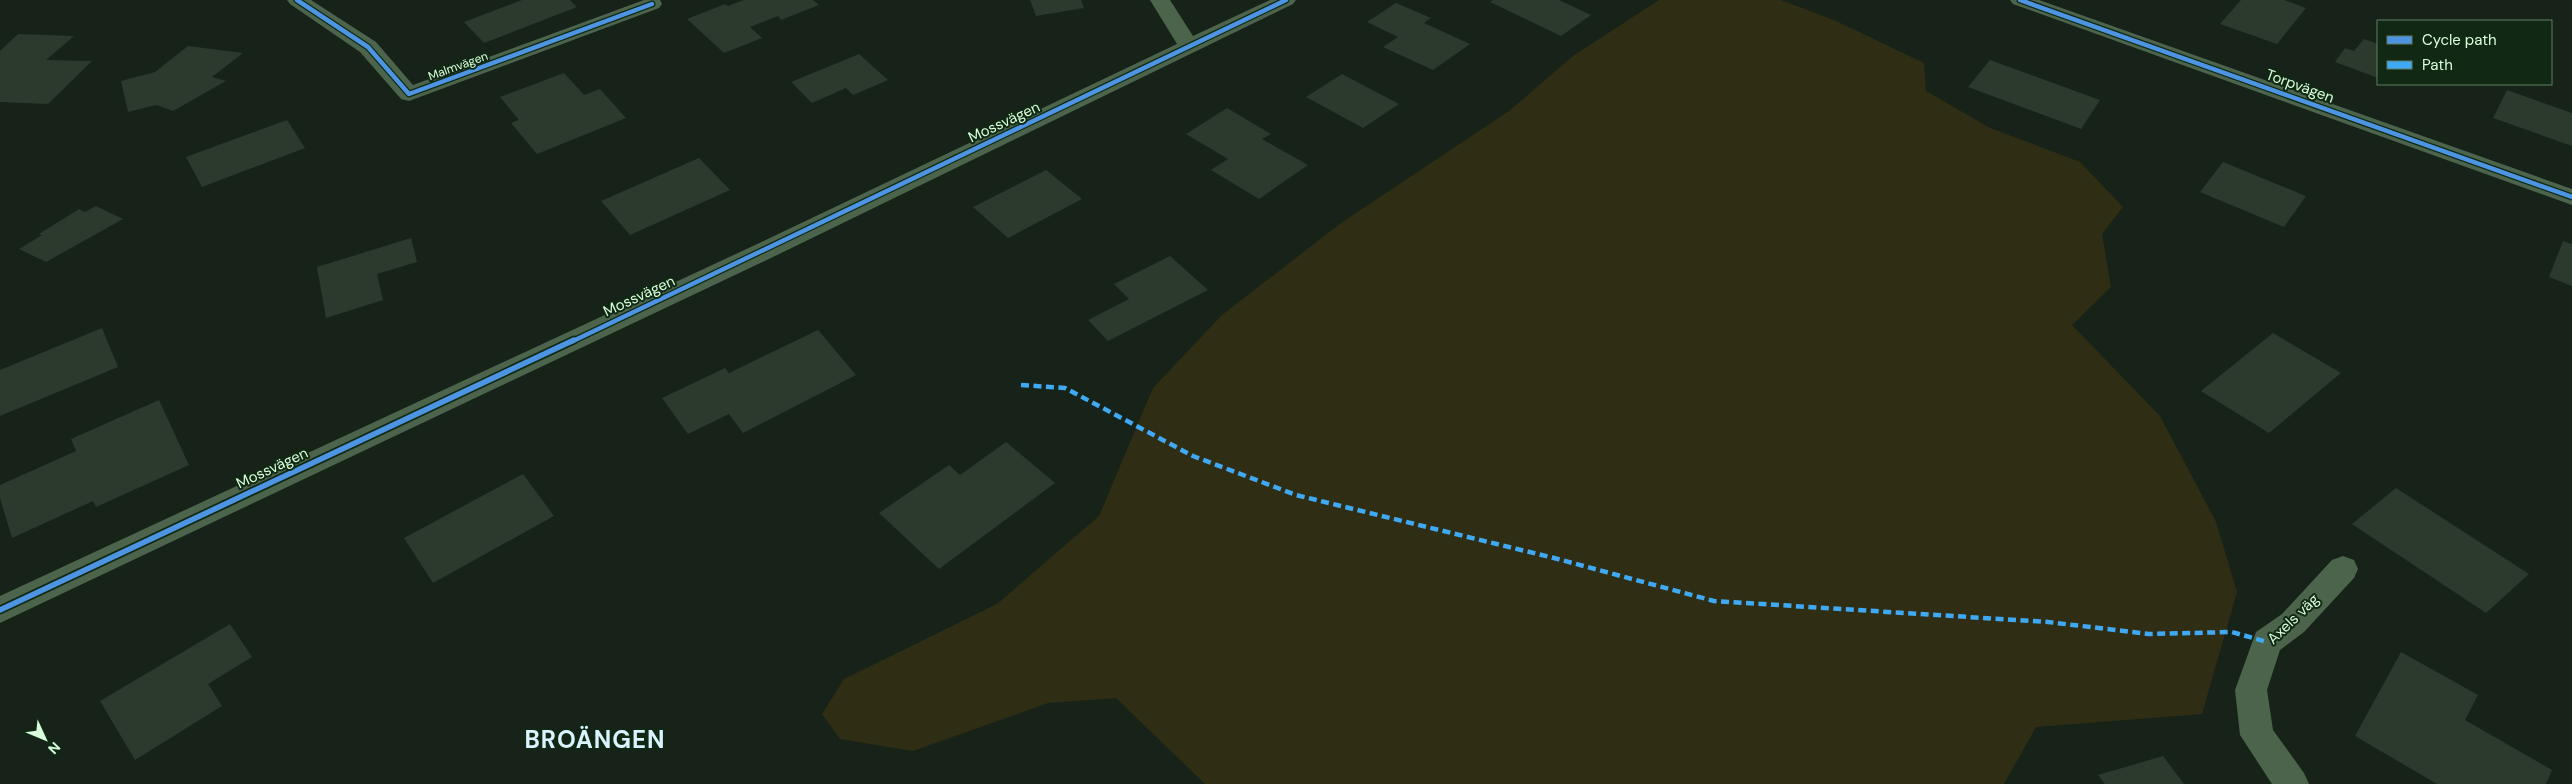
<svg xmlns="http://www.w3.org/2000/svg" width="2572" height="784" font-family="'DM Sans',sans-serif">
	<style>
		.green { fill: #2f2e15 }
		.building { fill: #2b3a2d }
		.lines { fill: none; stroke-linecap: round; stroke-linejoin: round }
		.street { fill: #4c644c; fill-rule: evenodd }
		.quiet { stroke: #3fa9f5; stroke-width: 4.5; stroke-dasharray: 8 4.5; stroke-linecap: butt }
		.cycleway-far1-casing { stroke: #112914; stroke-width: 7 }
		.cycleway-casing { stroke: #112914; stroke-width: 9 }
		.cycleway-far1 { stroke: #4d94e3; stroke-width: 4.5 }
		.cycleway { stroke: #4d94e3; stroke-width: 5.5 }
		.labels { text-anchor: middle; stroke-width: 4; stroke-linejoin: round; paint-order: stroke }
		.far-street-label { font-size: 12px; fill: #d9fedc; stroke: #112914 }
		.street-label { font-size: 15px; fill: #d9fedc; stroke: #112914 }
		.near-district-label { font-size: 24px; font-weight: bold; letter-spacing: 1px; fill: #dbf3fe; stroke: #112914 }
	</style>
	<rect width="100%" height="100%" fill="#172318"/>
	<!-- green -->
	<path class="green" d="M1659,0h122l53,20 90,43 2,28 64,37 90,34 43,45 -21,27 9,53 -39,38 88,91 56,106 21,70 -35,122 -166,13 -32,57h-799l-89,-86 -68,5 -135,48 -73,-12 -18,-25 22,-35 153,-75 102,-88 54,-128 69,-73 119,-92 168,-112 64,-55z"/>
	<!-- building -->
	<path class="building" d="M522,0h48l7,7 -93,36 -20,-21z
		M744,0h69l6,5 -38,15 -3,-4 -28,11 12,11 -38,15 -37,-34 38,-15 3,2z
		M1030,0h51l3,8 -48,8z
		M1493,0h66l32,15 -30,21 -71,-34z
		M2241,0h43l22,8 -29,36 -57,-20z
		M1396,3l35,15 -7,5 46,21 -37,26 -50,-23 15,-10 -31,-15z
		M18,34l56,2 -28,24 46,1 -44,43 -48,-2v-51z
		M2364,39l14,5v34l-43,-16 10,-14 9,3z
		M188,46l55,7 -31,24 14,4 -53,30 -17,-6 -28,7 -7,-31 34,-9z
		M859,54l29,26 -35,15 -7,-7 -34,15 -21,-21z
		M1990,60l110,40 -19,29 -113,-42z
		M564,73l20,22 16,-6 26,29 -89,36 -26,-31 8,-3 -19,-23z
		M1342,74l57,30 -36,24 -57,-31z
		M2507,90l65,23v33l-79,-28z
		M1227,108l44,26 -9,5 46,26 -49,34 -48,-29 17,-11 -42,-25z
		M287,120l18,28 -103,39 -16,-30z
		M699,158l31,32 -100,45 -29,-34z
		M2223,162l83,34 -22,31 -84,-35z
		M1046,170l36,29 -74,39 -35,-31z
		M96,206l27,13 -77,43 -27,-13 23,-14 -3,-1 40,-25 6,3z
		M411,238l6,24 -40,12 6,26 -57,18 -9,-51z
		M2563,241l9,3v42l-23,-9z
		M1170,256l38,34 -100,51 -20,-21 41,-21 -15,-15z
		M102,328l16,39 -118,49v-46z
		M818,330l38,45 -113,58 -14,-19 -41,20 -26,-36 63,-30 4,5z
		M2273,333l68,40 -72,60 -68,-42z
		M159,400l30,65 -93,42 -3,-6 -81,37 -12,-40v-13l76,-34 -5,-12z
		M1006,442l49,41 -116,86 -60,-56 70,-48 11,10z
		M523,474l31,42 -121,67 -29,-45z
		M2396,488l133,86 -43,39 -134,-89z
		M230,624l22,33 -44,27 14,22 -87,54 -35,-59z
		M2401,652l77,43 -13,25 87,50 -6,14h-109l-82,-48z
		M2163,756l21,28h-79l-7,-9z"/>
	<g class="lines">
		<!-- street -->
		<path class="street" d="M287,0h24l65,42 37,43 231,-85h16l2,4 -3,4 -250,93 -8,-2 -41,-47 -70,-48z
			M1150,0h20l23,36 77,-36h26l-3,4 -522,254 -771,365v-27l753,-350 424,-202z
			M2010,0h29l533,189v16l-559,-201z
			M2343,556l11,4 4,9 -4,9 -50,54 -24,18 -13,40 6,40 31,43 5,11h-37l-32,-49 -5,-45 21,-58 26,-18 50,-54z"/>
		<!-- quiet -->
		<path class="quiet" d="M1021,385l44,3 128,68 103,39 258,63 160,43 334,21 101,12 83,-2 35,10"/>
		<!-- cycleway-far1 casing -->
		<g class="cycleway-far1-casing">
			<path id="cycleway-far1" d="M297,0l71,47 41,47 243,-90
				M2020,0l552,197
				M571,342l715,-342"/>
		</g>
		<!-- cycleway casing -->
		<g class="cycleway-casing">
			<path id="cycleway" d="M0,610l574,-270"/>
		</g>
		<!-- cycleway-far1 -->
		<use href="#cycleway-far1" class="cycleway-far1"/>
		<!-- cycleway -->
		<use href="#cycleway" class="cycleway"/>
	</g>
	<g class="labels">
		<!-- far-street labels -->
		<g class="far-street-label">
			<text transform="translate(458 66) rotate(-20)" y="4">Malmvägen</text>
		</g>
		<!-- street labels -->
		<g class="street-label">
			<text transform="translate(2300 86) rotate(20)" y="5">Torpvägen</text>
			<text transform="translate(1004 122) rotate(-25)" y="5">Mossvägen</text>
			<text transform="translate(639 296) rotate(-25)" y="5">Mossvägen</text>
			<text transform="translate(272 468) rotate(-25)" y="5">Mossvägen</text>
			<text transform="translate(2293 619) rotate(-44)" y="5">Axels väg</text>
		</g>
		<!-- near-district labels -->
		<g class="near-district-label">
			<text x="595" y="748">BROÄNGEN</text>
		</g>
	</g>
	<!-- legend -->
	<rect x="2377" y="20" width="175" height="65" fill="#112914" stroke="#617e64"/>
	<rect x="2387" y="36" width="25" height="8" fill="#4d94e3" stroke="#617e64"/>
	<text x="2422" y="45" font-size="15" fill="#d9fedc">Cycle path</text>
	<rect x="2387" y="61" width="25" height="8" fill="#3fa9f5" stroke="#617e64"/>
	<text x="2422" y="70" font-size="15" fill="#d9fedc">Path</text>
	<!-- north arrow -->
	<g transform="translate(45 739) rotate(134)" stroke="#112914" stroke-width="4" paint-order="stroke">
	<path d="M0-4L9 19L0 12L-9 19Z" fill="#d9fedc"/>
	<text y="-8" font-size="14" font-weight="bold" text-anchor="middle" fill="#d9fedc">N</text>
	</g>
</svg>
